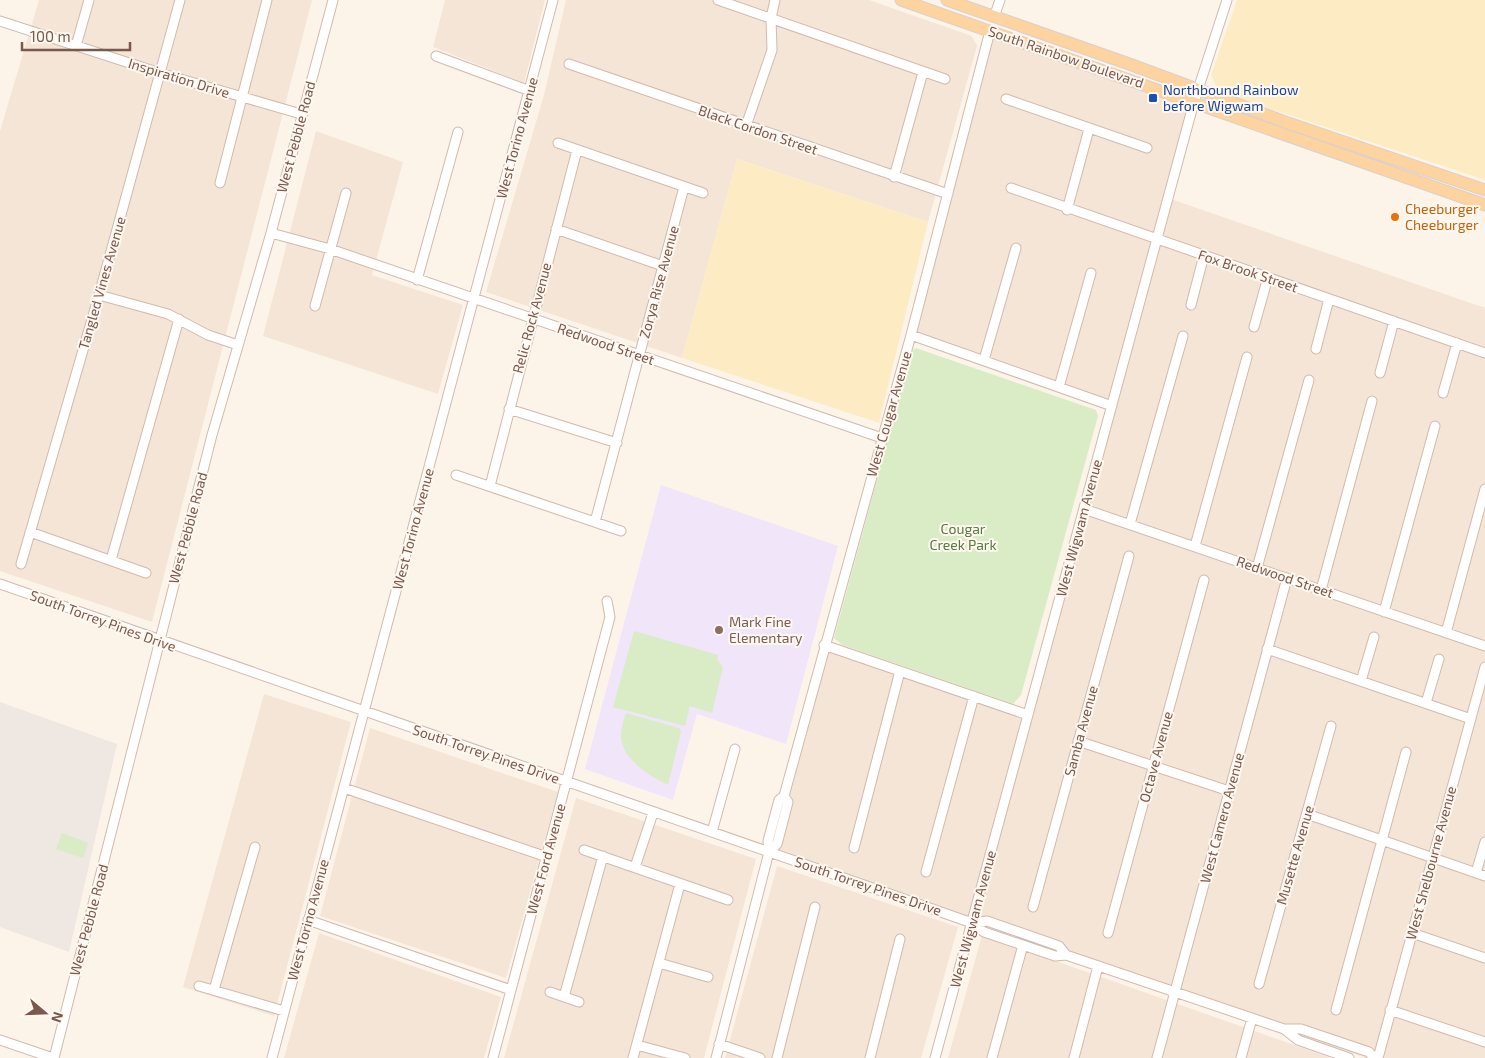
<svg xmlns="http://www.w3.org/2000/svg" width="1485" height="1058" font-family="'Exo 2',sans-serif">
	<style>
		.residential { fill: #f5e5d7 }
		.industrial { fill: #eee7e2 }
		.education { fill: #f1e5fa }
		.green { fill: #d9ecc6 }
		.sand { fill: #fdecc3 }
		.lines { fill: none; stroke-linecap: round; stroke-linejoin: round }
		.minor-casing { stroke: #d1baad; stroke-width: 11 }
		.major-casing { stroke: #dad0cd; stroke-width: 13 }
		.minor { stroke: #fff; stroke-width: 9 }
		.major { stroke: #fdd3a0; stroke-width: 11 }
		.transit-dot { fill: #1a4fb4; stroke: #fff8f1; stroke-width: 2 }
		.food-dot { fill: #e8710a; stroke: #fff8f1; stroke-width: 2 }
		.education-dot { fill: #8d6e63; stroke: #fff8f1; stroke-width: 2 }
		.labels { text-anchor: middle; stroke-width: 4; stroke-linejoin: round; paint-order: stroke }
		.street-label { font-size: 14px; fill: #7a584b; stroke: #fff8f1 }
		.transit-label { font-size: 14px; fill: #164399; stroke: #fff8f1; text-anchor: start }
		.food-label { font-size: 14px; fill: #c56008; stroke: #fff8f1; text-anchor: start }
		.park-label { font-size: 14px; fill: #557a3f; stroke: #fff8f1 }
		.education-label { font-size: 14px; fill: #785e54; stroke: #fff8f1; text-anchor: start }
	</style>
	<rect width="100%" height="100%" fill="#fdf4e9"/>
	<!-- residential -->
	<path class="residential" d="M39,0h273l-160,622 -152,-51v-440z
		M445,0h100l-21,83 -91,-36z
		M566,0h303l103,36 5,10 -49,176 -191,-63 -55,199 -196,-66 58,-197z
		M990,31l204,71 -26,96 317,110v750h-119l-597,-206 55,-207 204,70 84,-309 -201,-71z
		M316,131l87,31 -31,113 91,30 -25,89 -175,-58z
		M264,694l87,28 -77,294 -91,-29z
		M370,728l188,64 -52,186 -186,-62z
		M576,798l180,61 -52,199h-200z
		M777,866l181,61 -37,131h-196z
		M319,933l182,64 -17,61h-200z
		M982,935l349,123h-383z"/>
	<!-- industrial -->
	<path class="industrial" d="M0,702l117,42 -48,208 -69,-25z"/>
	<!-- education -->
	<path class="education" d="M661,485l177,61 -52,198 -89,-30 -24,86 -88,-31z"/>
	<!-- green -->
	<path class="green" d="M916,348l180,62 2,6 -77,279 -8,9 -171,-59 -8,-7 78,-287z
		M634,631l84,24 -1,5 6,7 -11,46 -22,-7 -5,20 -72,-19z
		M626,713l53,15 2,4 -13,53c-20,-10 -49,-27 -47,-53 1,-6 3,-13 5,-19z
		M62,833l26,10 -5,15 -27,-9z"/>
	<!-- sand -->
	<path class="sand" d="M1237,0h248v180l-266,-88 -8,-17z
		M737,159l191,63 -49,201 -197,-65z"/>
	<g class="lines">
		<!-- minor casing -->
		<g class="minor-casing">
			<path id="minor" d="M718,0l227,79
				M994,17l6,-17
				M0,21l160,52 141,41
				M76,46l13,-46
				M436,56l94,35
				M569,64l379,130
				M1006,99l141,49
				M746,126l26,-76 -1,-32 4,-18
				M558,143l145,50
				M894,177l29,-105
				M220,183l47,-183
				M1011,188l474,165
				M1067,210l22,-81
				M556,229l107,37
				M271,233l59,16 552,189
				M417,280l41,-148
				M99,295l69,19 40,21 30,10
				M1191,305l13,-50
				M315,306l31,-113
				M1254,327l14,-50
				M911,335l201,71
				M1316,349l13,-50
				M984,360l32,-112
				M1380,373l14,-52
				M1059,387l32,-114
				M1443,393l14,-50
				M509,409l108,34
				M456,475l165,56
				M490,486l87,-336
				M1084,509l401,137
				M595,522l89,-335
				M1130,524l53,-188
				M30,532l116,41
				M1195,546l52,-189
				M111,560l68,-241
				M21,564l78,-269 81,-295
				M1257,568l52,-188
				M0,584l887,309 85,30 12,9 71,24 11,-1 218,74h17l68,23 5,6
				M1321,590l51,-189
				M1384,612l51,-186
				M1446,633l39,-144
				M824,645l204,70
				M1267,649l204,70
				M1361,681l13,-44
				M1426,703l13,-44
				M1078,741l151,50
				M344,788l203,69
				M1307,814l178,62
				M712,832l23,-83
				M854,848l46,-177
				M584,850l144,50
				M769,852l8,-8 11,-42 -4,-6
				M635,867l18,-54
				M926,872l48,-176
				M1476,873l9,-31
				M1033,907l96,-351
				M308,920l203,70
				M972,923l15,-2 72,25 7,9
				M1108,933l96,-353
				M1412,933l73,25
				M659,963l49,14
				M1259,984l72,-258
				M199,986l85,25
				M214,990l41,-143
				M550,992l29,10
				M564,997l39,-141
				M1336,1010l70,-258
				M1390,1010l95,32
				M1284,1029l14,11 51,18
				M0,1040l53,18
				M719,1044l41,14
				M637,1045l48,13
				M54,1058l158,-623 59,-202 62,-233
				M272,1058l281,-1058
				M493,1058l117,-441 -3,-16
				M633,1058l47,-174
				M716,1058l53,-206 -1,-11 11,-41 5,-4 127,-461 79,-304
				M777,1058l38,-151
				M870,1058l30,-119
				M935,1058l259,-956 33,-102
				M992,1058l31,-113
				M1074,1058l24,-92
				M1157,1058l130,-480
				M1241,1058l11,-40
				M1378,1058l107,-391"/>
		</g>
		<!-- major casing -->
		<g class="major-casing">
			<path id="major" d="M901,0l584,205
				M947,0l185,65 156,58 197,67"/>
		</g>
		<!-- minor -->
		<use href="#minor" class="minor"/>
		<!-- major -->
		<use href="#major" class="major"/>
	</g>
	<!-- markers -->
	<rect class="transit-dot" x="1148" y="93" width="10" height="10" rx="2.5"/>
	<circle class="food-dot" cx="1395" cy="217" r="5"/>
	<circle class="education-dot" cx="719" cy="630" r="5"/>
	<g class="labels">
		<!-- street labels -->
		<g class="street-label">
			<text transform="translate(1066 57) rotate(19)" y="5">South Rainbow Boulevard</text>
			<text transform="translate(179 78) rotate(17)" y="5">Inspiration Drive</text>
			<text transform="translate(758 130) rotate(19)" y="5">Black Cordon Street</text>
			<text transform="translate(296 137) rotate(-75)" y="5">West Pebble Road</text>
			<text transform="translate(517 138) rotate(-75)" y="5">West Torino Avenue</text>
			<text transform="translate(1248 271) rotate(19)" y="5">Fox Brook Street</text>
			<text transform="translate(659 282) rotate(-75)" y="5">Zorya Rise Avenue</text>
			<text transform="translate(102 283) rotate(-74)" y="5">Tangled Vines Avenue</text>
			<text transform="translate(532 318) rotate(-75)" y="5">Relic Rock Avenue</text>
			<text transform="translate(606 344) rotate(19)" y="5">Redwood Street</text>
			<text transform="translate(889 414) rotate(-74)" y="5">West Cougar Avenue</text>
			<text transform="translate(188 528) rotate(-75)" y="5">West Pebble Road</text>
			<text transform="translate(1079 528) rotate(-75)" y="5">West Wigwam Avenue</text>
			<text transform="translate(413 529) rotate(-75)" y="5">West Torino Avenue</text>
			<text transform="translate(1285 577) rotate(19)" y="5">Redwood Street</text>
			<text transform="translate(103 621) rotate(20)" y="5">South Torrey Pines Drive</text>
			<text transform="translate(1081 731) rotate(-75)" y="5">Samba Avenue</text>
			<text transform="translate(486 754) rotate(19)" y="5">South Torrey Pines Drive</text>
			<text transform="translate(1156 757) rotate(-75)" y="5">Octave Avenue</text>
			<text transform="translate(1222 818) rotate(-75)" y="5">West Camero Avenue</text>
			<text transform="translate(1295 855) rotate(-74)" y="5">Musette Avenue</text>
			<text transform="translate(546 859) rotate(-75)" y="5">West Ford Avenue</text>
			<text transform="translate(1431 863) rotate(-75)" y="5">West Shelbourne Avenue</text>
			<text transform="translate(868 886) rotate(19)" y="5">South Torrey Pines Drive</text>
			<text transform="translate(973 919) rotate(-75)" y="5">West Wigwam Avenue</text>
			<text transform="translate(89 920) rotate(-75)" y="5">West Pebble Road</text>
			<text transform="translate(308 920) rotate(-75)" y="5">West Torino Avenue</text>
		</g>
		<!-- transit labels -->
		<g class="transit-label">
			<text x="1163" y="95">Northbound Rainbow<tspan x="1163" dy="16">before Wigwam</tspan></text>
		</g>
		<!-- food labels -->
		<g class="food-label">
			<text x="1405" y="214">Cheeburger<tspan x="1405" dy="16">Cheeburger</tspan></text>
		</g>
		<!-- park labels -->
		<g class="park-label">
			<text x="963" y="534">Cougar<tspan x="963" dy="16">Creek Park</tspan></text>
		</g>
		<!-- education labels -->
		<g class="education-label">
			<text x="729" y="627">Mark Fine<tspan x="729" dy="16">Elementary</tspan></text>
		</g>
	</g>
	<!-- north arrow -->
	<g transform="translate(45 1013) rotate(109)" stroke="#fff8f1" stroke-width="4" paint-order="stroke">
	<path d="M0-4L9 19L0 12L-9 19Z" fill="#7a584b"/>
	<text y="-8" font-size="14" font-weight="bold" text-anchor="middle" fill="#7a584b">N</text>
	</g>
	<!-- scale -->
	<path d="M22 42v8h108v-8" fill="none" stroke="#7a584b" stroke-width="2.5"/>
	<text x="30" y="42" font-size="15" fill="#7a584b" stroke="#fff8f1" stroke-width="4" paint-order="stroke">100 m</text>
</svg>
